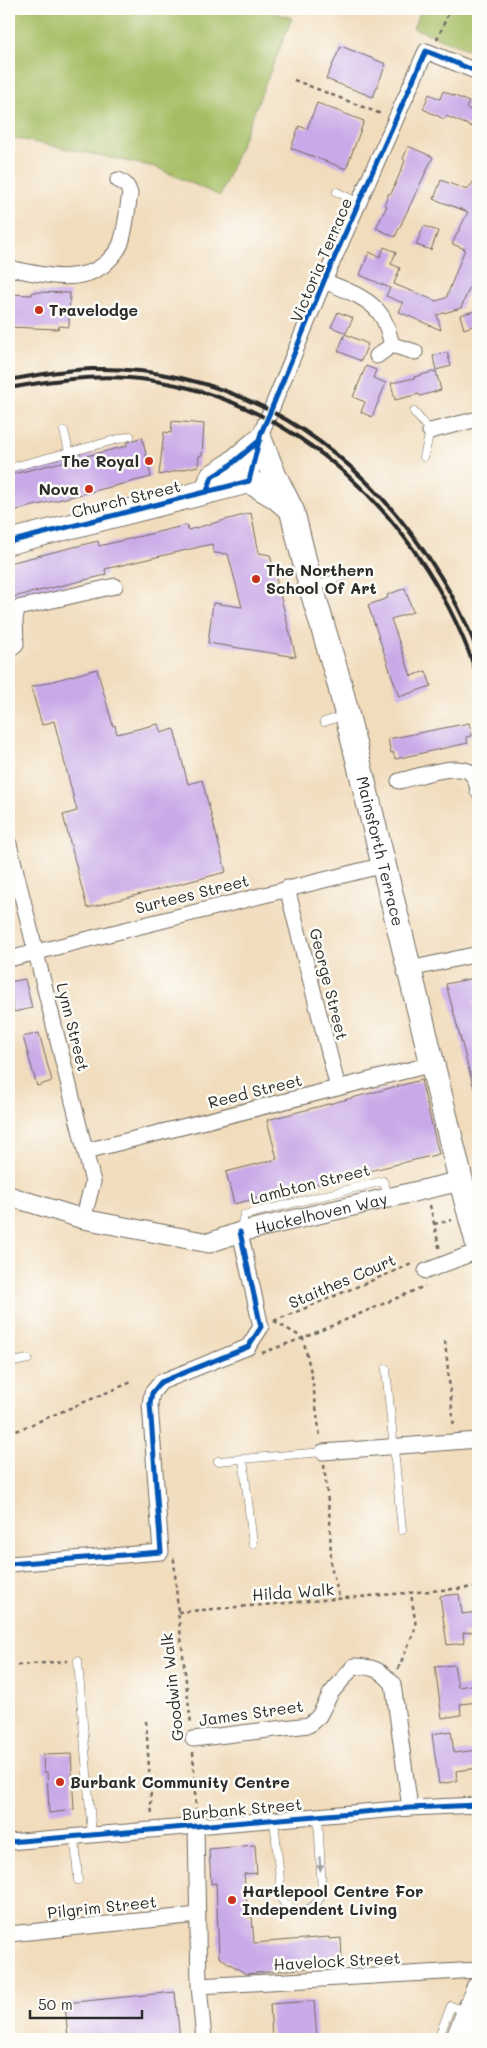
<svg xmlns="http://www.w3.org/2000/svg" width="487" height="2048" font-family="Mali,sans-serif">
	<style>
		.green { fill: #a6be64; stroke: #687448 }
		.building { fill: #c9aae8 }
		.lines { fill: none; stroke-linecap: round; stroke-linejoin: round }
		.service-casing { stroke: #70695e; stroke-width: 9 }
		.minor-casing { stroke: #70695e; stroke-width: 17 }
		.tertiary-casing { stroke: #70695e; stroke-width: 21 }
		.primary-casing { stroke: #70695e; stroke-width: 26 }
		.path { stroke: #70695e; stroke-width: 2.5; stroke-dasharray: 4 4; stroke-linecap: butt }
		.service { stroke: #fff; stroke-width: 8 }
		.minor { stroke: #fff; stroke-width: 15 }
		.tertiary { stroke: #fff; stroke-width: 19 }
		.primary { stroke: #fff; stroke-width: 24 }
		.rail { stroke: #2b2b2b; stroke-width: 4 }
		.cycleway-casing { stroke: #fdfcf7; stroke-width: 8 }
		.cycleway { stroke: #0057b8; stroke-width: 5 }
		.oneway { fill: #a0a0a0 }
		.poi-dot { fill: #c8321e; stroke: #fdfcf7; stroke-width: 2 }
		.labels { text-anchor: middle; stroke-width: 5; stroke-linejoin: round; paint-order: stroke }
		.street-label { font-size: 16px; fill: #2b2b2b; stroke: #fdfcf7 }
		.poi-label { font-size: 16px; font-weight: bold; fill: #2b2b2b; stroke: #fdfcf7; text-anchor: start }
	</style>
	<rect width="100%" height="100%" fill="#fdfcf7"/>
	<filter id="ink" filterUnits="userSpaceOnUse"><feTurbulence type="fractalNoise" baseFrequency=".02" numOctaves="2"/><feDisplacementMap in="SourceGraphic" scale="10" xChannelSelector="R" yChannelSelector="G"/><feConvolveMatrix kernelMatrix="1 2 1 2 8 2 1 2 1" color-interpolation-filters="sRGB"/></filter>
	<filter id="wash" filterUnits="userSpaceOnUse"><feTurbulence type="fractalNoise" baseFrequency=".0096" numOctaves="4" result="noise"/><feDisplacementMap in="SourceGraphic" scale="20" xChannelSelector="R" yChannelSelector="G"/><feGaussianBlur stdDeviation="1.12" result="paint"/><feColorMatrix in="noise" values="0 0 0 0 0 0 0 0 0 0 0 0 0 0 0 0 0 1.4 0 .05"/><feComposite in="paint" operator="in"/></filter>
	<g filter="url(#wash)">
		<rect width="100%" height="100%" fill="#f1dcbc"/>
		<!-- green -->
		<path class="green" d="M9,9h252l31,9 -72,178 -65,-29 -146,-30z
			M422,9h56v44l-65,-25z"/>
		<g id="blocks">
			<!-- building -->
			<path class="building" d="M341,46l45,18 -13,33 -47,-18z
				M443,91l26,11 -3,6 12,5v16l-32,-13 -2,3 -21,-10 6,-15 11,5z
				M317,103l47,18 -18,48 -55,-21 8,-22 8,3z
				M408,146l25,11 -38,80 -19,-9 11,-22 -3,-1 5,-12 2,1 14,-33 -2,-2z
				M478,176v77l-8,19 5,2 -14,34 -24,7 4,15 -42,-18 4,-9 -17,-7 4,-8 -30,-13 9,-23 11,5 4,-10 12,5 -5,12 9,4 -6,16 42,17 10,-3 19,-49 -13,-5 16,-32 -34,-13 7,-19 26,10z
				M424,226l14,5 -7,19 -15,-5z
				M32,292l38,1 -1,34 -10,-1 -1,3 -49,-2v-33l23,1z
				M478,310v14l-14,5 -4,-14z
				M338,312l15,6 -7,15 -15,-6z
				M345,334l23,10 -7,17 -23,-10z
				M447,352l4,14 -15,4 -3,-14z
				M366,366l10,4 -3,8 13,5 -14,34 -11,-5 4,-10 -12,-5z
				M436,371l5,19 -21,6 -1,-2 -24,6 -4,-17 24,-5 -1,-1z
				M172,421l32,3 -2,31 -3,1 -1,10 -39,9 5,-43 7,1z
				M142,437l9,40 -142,35v-37l118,-29 -1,-3z
				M251,513l8,40 11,2 26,102 -88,-14 5,-40 29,4 -14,-53 -14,-1 -2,-9 -107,25 1,6 -97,23v-35l89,-22 1,5 88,-21 1,5z
				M405,588l8,24 -22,7 20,57 15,-5 5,15 -32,11 -31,-92 20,-7 -1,-3z
				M97,669l16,57 2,-1 2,9 41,-10 3,9 13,-4 14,55 14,-4 24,92 -139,36 -24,-93 14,-4 -23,-90 -12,4 -11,-38z
				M469,723l3,13 -6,1 2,6 -73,16 -2,-7 -2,1 -3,-14z
				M478,977v23l-4,1 4,20v68h-4l-28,-105z
				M25,979l7,29 -18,4 -5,-30z
				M39,1033l13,48 -15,5 -14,-49z
				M421,1080l18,74 -205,50 -8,-32 51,-13 -10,-39z
				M459,1594l3,20 16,-2v19l-15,2 1,10 -17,2 -7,-49z
				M454,1665l4,22 20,-3v18l-18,2 1,11 -19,3 -7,-51z
				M451,1731l3,22 24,-3v18l-22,3 1,10 -18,3 -7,-50z
				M71,1754l3,56 -25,3 -2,-41h-3l-1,-17z
				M255,1845l2,28 -13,1 4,43h4l2,26 75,-6v2l12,-1 1,22 -11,1v5l-85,8 -27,-17 -3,-74 -5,1 -2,-35z
				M175,1992l5,47h-112l-3,-36z
				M314,2001l3,38h-45l-2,-35z"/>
		</g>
	</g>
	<g filter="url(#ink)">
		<use href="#blocks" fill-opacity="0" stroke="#70695e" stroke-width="1"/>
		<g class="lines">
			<!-- service casing -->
			<g class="service-casing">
				<path id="service" d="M337,192l22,11
					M414,412l16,19 -6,26
					M64,431l5,20
					M9,468l121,-32
					M313,587l38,-14
					M324,722l21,-7
					M240,1231l4,-16 139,-34 6,16
					M9,1363l19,-4
					M386,1369l16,161
					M243,1459l10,85
					M218,1461l105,-9
					M78,1661l14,175
					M274,1819l8,81c13,17 33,13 40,-7l-4,-78
					M75,1837l3,43
					M438,2039l13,-33 14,5"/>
			</g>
			<!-- minor casing -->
			<g class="minor-casing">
				<path id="minor" d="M9,268c31,6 68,18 96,-4 6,-6 13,-12 16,-21 5,-15 6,-33 9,-49 -2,-8 -5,-11 -12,-14
					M324,281c19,8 45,16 57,34 6,8 8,20 11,30
					M392,345l23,7
					M377,356l15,-11
					M430,431l48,-12
					M249,481l12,-48 10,-23 53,-129 102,-230 52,21
					M9,650l7,-6 -1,-26 3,-10 97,-22
					M399,781c17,-4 53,-17 69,-10 7,4 9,12 10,20
					M9,844l84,338 -10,37
					M287,888l51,200
					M9,959l375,-94
					M410,969l68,-15
					M86,1151l347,-87
					M426,1271l52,-20
					M323,1452l155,-12
					M9,1564l152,-12 -11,-148 2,-11 9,-11 87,-35 13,-20 -21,-95
					M193,1739l116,-14 10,-9 12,-23 23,-27c20,1 26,3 39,18l17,124
					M196,1826l3,160 5,53
					M9,1842l401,-34 68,-3
					M9,1934l189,-19
					M199,1986l279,-16"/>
			</g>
			<!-- tertiary casing -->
			<g class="tertiary-casing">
				<g id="tertiary">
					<path id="s1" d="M9,1196l74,23 126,24 31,-11 221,-51"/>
				</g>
			</g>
			<!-- primary casing -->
			<g class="primary-casing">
				<g id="primary">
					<path id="s2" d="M207,491l5,-14 16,-10 32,-27 14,35 18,36 19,76 28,95 122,499 17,63"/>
					<path d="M9,542l240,-61 26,15 12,10"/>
					<path d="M458,2039l20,-50"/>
				</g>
			</g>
			<!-- path -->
			<path class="path" d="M437,40l13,-31
				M294,80l87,34
				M430,1205l10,46
				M434,1224l18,-4
				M274,1321l29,17 9,39 8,60
				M274,1321l140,-58
				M445,1341l9,87
				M262,1353l41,-15 122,-52
				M9,1434l125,-53
				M324,1465l6,56 1,45 9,34
				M173,1559l1,1 4,52 13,112
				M178,1612l300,-25
				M9,1666l58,-5
				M398,1669l18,-42 -5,-34
				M9,1714h7
				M146,1721l6,95
				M193,1752l3,60"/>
			<!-- service -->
			<use href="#service" class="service"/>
			<!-- minor -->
			<use href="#minor" class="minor"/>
			<!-- tertiary -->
			<use href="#tertiary" class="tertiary"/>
			<!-- primary -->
			<use href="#primary" class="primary"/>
			<!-- rail -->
			<path class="rail" d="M9,380c27,-5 55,-10 82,-11 129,-3 239,59 316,159 29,38 55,80 71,125
				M9,388c40,-7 79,-13 120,-10 167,13 299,146 349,300"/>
			<!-- cycleway casing -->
			<g class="cycleway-casing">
				<path id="cycleway" d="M207,491l5,-14 16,-10 32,-27
					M9,542l240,-61 12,-48 10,-23 53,-129 102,-230 52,21
					M9,1564l152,-12 -11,-148 2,-11 9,-11 87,-35 13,-20 -21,-95
					M9,1842l401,-34 68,-3"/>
			</g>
			<!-- cycleway -->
			<use href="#cycleway" class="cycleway"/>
		</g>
		<!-- one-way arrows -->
		<defs><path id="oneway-solid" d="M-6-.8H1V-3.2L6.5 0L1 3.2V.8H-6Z" transform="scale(1.25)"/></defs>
		<use class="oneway" href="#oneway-solid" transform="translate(320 1864) rotate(87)"/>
	</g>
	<!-- markers -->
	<g class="poi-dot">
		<circle cx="39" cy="310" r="5"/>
		<circle cx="149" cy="461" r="5"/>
		<circle cx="89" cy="489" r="5"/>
		<circle cx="256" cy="579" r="5"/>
		<circle cx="60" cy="1782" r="5"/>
		<circle cx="232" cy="1900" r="5"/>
	</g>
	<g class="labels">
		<!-- street labels -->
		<g class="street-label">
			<text transform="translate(321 260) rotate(-67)" y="6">Victoria Terrace</text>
			<text transform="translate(126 499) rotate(-14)" y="6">Church Street</text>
			<text dy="6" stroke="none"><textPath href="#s2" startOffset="505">Mainsforth Terrace</textPath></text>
			<text transform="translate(192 894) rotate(-14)" y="6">Surtees Street</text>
			<text transform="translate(329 984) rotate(76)" y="6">George Street</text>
			<text transform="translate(73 1027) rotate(76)" y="6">Lynn Street</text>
			<text transform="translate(255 1091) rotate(-14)" y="6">Reed Street</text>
			<text transform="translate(310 1184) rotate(-14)" y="6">Lambton Street</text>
			<text dy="6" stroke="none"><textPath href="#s1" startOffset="322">Huckelhoven Way</textPath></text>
			<text transform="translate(342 1281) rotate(-23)" y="6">Staithes Court</text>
			<text transform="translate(293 1592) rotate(-4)" y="6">Hilda Walk</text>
			<text transform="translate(172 1687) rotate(-96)" y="6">Goodwin Walk</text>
			<text transform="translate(251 1713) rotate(-8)" y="6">James Street</text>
			<text transform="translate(242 1809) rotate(-5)" y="6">Burbank Street</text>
			<text transform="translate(102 1907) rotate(-6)" y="6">Pilgrim Street</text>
			<text transform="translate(337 1961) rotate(-3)" y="6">Havelock Street</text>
		</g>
		<!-- poi labels -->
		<g class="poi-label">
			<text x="49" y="316">Travelodge</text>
			<text x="139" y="467" text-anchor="end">The Royal</text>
			<text x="79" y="495" text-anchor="end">Nova</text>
			<text x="266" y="576">The Northern<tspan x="266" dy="18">School Of Art</tspan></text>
			<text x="70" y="1788">Burbank Community Centre</text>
			<text x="242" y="1897">Hartlepool Centre For<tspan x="242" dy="18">Independent Living</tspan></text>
		</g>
	</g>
	<!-- margin -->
	<rect width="487" height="2048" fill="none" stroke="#fdfcf7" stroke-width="30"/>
	<!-- scale -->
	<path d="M30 2010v8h112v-8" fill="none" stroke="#2b2b2b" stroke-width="2.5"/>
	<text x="38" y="2010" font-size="15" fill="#2b2b2b" stroke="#fdfcf7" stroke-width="4" paint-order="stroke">50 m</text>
</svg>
